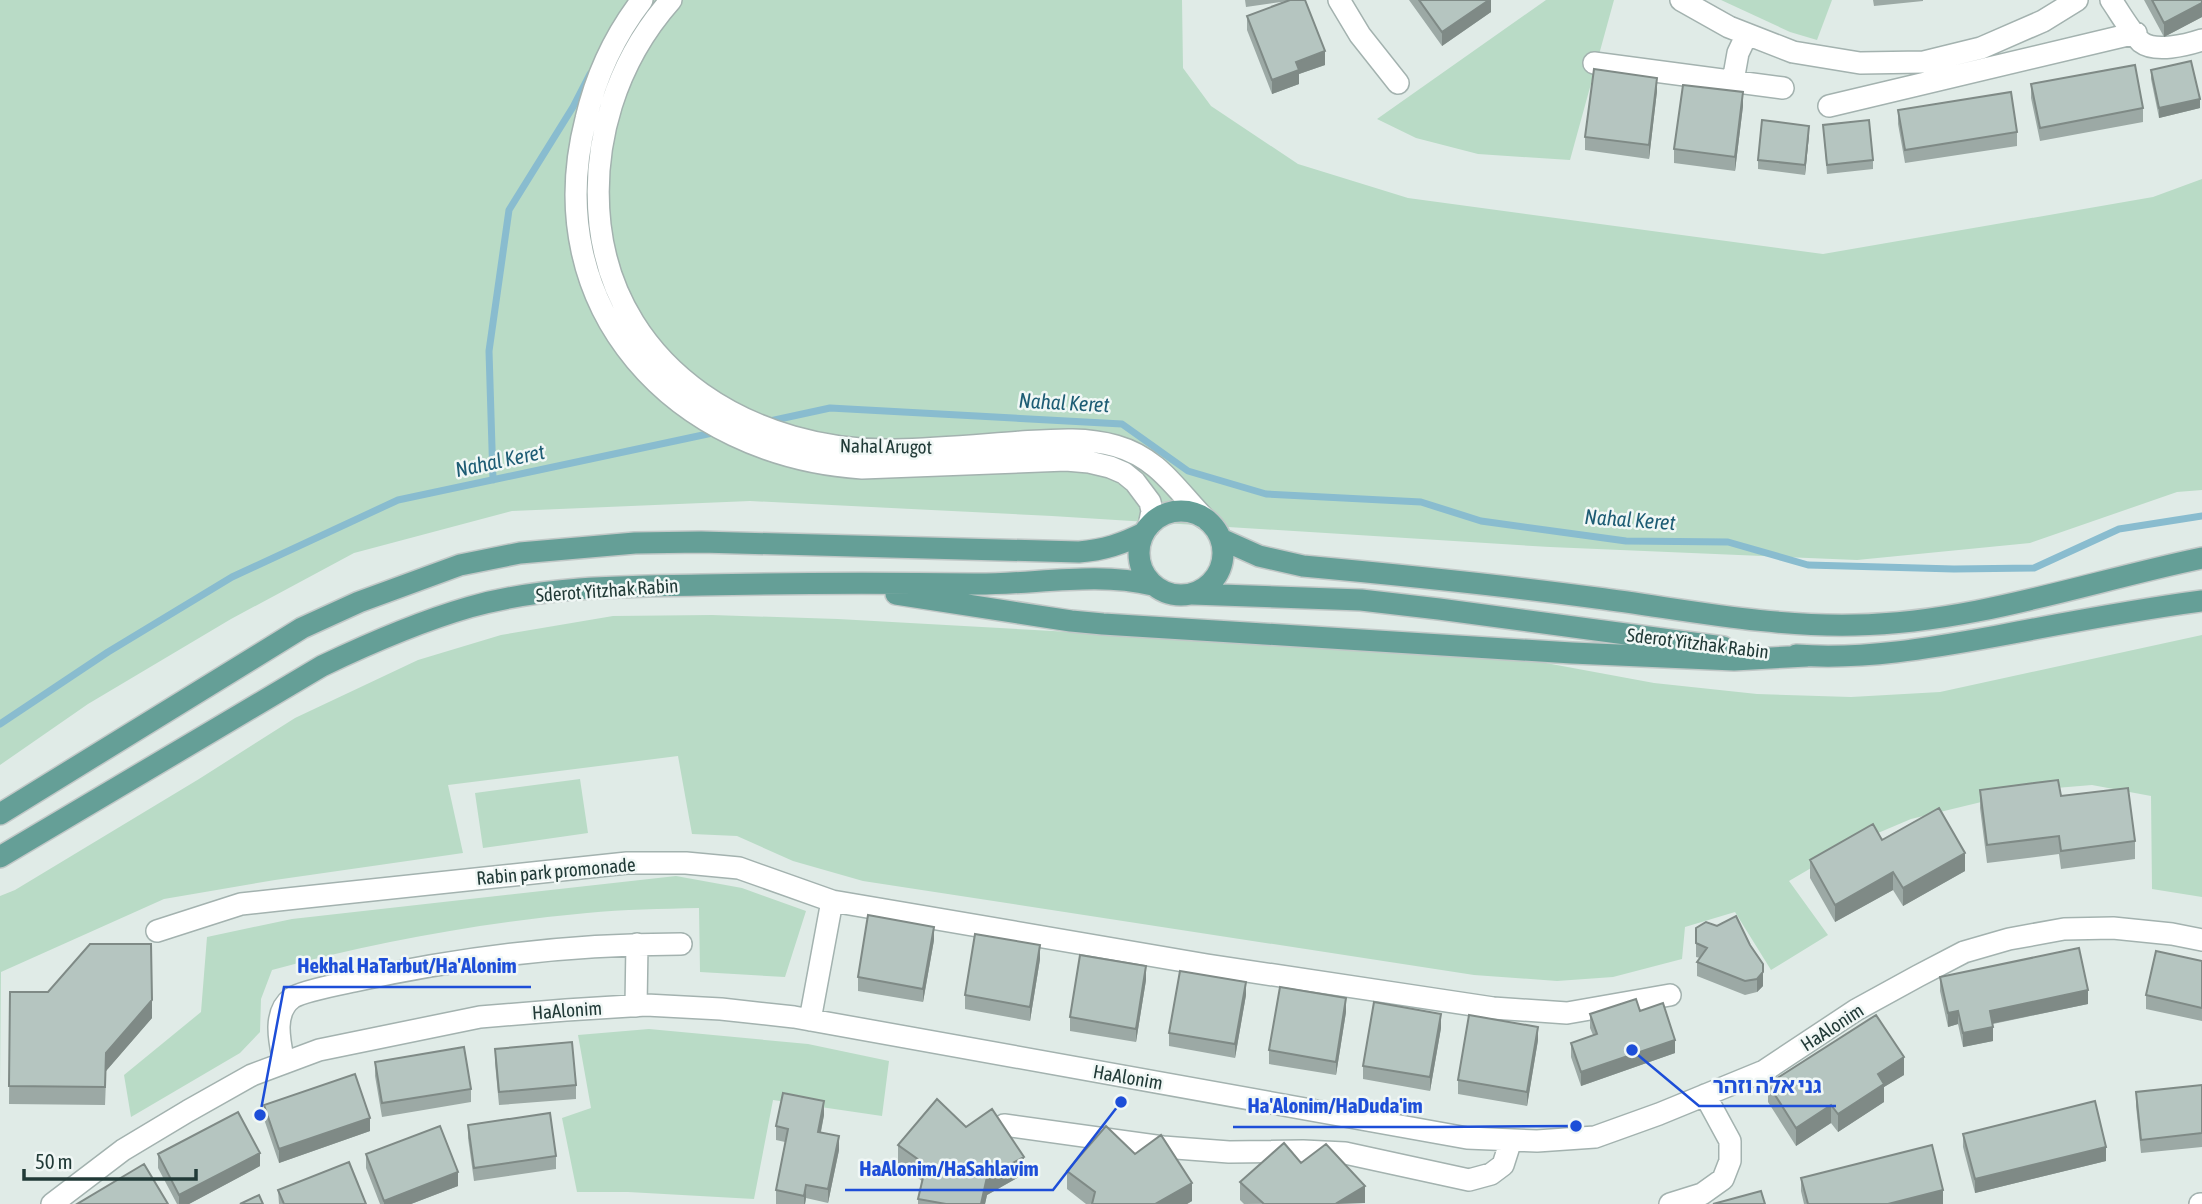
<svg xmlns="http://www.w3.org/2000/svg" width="2202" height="1204" font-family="'Asap Condensed','Noto Sans Hebrew',sans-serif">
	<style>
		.green { fill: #b9dbc6 }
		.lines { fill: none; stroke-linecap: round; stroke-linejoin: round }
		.stream { stroke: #89bccf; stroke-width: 7 }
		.minor-casing { stroke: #a3b2af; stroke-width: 24 }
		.major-casing { stroke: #c1c8c7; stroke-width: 24 }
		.minor { stroke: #fff; stroke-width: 21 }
		.major { stroke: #659f97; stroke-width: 21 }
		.wall { fill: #9ca9a5 }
		.shaded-wall { fill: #7f8a86 }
		.building { fill: #b5c5c0; stroke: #7f8a86; stroke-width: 2 }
		.labels { text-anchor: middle; stroke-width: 5; stroke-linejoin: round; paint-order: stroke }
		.street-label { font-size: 19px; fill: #213a37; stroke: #f0f7f5 }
		.water-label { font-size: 21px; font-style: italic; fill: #1d5c74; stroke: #f0f7f5 }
		.leader { fill: none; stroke: #1d4ed8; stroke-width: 2.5 }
		.callout-dot { fill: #1d4ed8; stroke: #f0f7f5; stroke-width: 2.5 }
		.callout-label { font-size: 21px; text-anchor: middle; font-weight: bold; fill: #1d4ed8; stroke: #f0f7f5; stroke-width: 5; stroke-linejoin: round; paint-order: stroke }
	</style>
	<rect width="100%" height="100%" fill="#e0ebe7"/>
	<!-- green -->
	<path class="green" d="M0,0h1182l1,68 28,38 87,58 110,34 415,56 330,-57 49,-18v311l-25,2 -147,51 -173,17 -307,-13 -498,-31 -302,-15 -238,10 -158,42 -123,66 -143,85 -88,61z
		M1546,0h68l-44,160 -92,-6 -62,-16 -39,-19z
		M1721,0h111l-15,40 -27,-8z
		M712,615l126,4 558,31 139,11 119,22 103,11 94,3 89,-5 262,-57v262l-50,-8 -1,-93 -59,-11 -61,5 -120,29 -59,25 -63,37 39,54 -57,35 -36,-58 -50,15 -3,32 -69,18 -56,4 -83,-6 -611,-94 -70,-20 -56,-25 -45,-2 -14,-78 -230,29 15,68 -188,27 -111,19 -163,73 -1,113v-189l15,-6 184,-111 96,-61 123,-58 83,-25 112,-19z
		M580,779l8,54 -105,15 -8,-55z
		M676,876l66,12 64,23 -21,66 -85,-5 -1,-64c-38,1 -75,1 -112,5 -107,10 -212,29 -315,57l-11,29 -1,33 -20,21 -109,64 -7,-42 77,-63 6,-75 85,-18z
		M649,1029l159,15 81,17 -7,55 -109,-16 -19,99 -126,-7h-51l-15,-74 29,-10 -13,-73z"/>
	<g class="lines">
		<!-- stream -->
		<path class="stream" d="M770,421l60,-13 292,16 66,47 78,23 155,8 60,19 145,20 102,1 80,23 146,4 80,-1 85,-39 83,-13
			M493,480l-4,-129 20,-141 64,-103 17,-33
			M0,724l108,-72 124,-75 166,-77 319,-68"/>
		<!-- minor casing -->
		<g class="minor-casing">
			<path id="minor" d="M642,0c-27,35 -46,76 -56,119 -49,190 90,337 276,349l204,-8 23,2 21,5 14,6 11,9 15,20 2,9 -3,15
				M671,0c-55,62 -80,143 -71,225 17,147 156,228 295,225 42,-1 84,-5 126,-8 32,-2 64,-5 95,4 42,12 59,42 88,72
				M1339,0l21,35 38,48
				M1681,0l48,27 64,25 67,11 64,-1 57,-14 62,-27 34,-21
				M2111,0c9,13 19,31 30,42 14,11 46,3 61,-2
				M1594,63l189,25
				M1733,81l5,-28 9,-19
				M1829,106l307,-73
				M832,901l375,64 286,43 74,5 103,-18
				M157,931l84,-27 46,-5 340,-36h59l53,5 93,33 -22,119
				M636,1006l1,-62
				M284,1063c-4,-20 -12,-50 8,-65 10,-7 48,-14 62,-17 108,-24 217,-37 327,-37
				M1004,1125l159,22 66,5 74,-1 42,2 124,27 22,-6 12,-9 8,-25
				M52,1204l71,-54 65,-39 64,-36 67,-25 161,-33 86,-7 80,-5 75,4 73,8 673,121 70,3 58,-4 64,-23 105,-43 92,-61 62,-34 46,-24 45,-13 55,-10 49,-1 59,6 30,6
				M1670,1204l32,-10 21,-15 7,-18v-20l-25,-46
				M2200,1204h2"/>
		</g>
		<!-- major casing -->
		<g class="major-casing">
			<path id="major" d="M1139 553a42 42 0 1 1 84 0a42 42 0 1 1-84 0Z
				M1221,539l38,17 44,10c98,9 197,19 294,32 86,11 171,29 258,27 118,-2 232,-43 347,-67
				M896,594l175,27 32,3 469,29 162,7 73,-4
				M1192,594l169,6 78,9 284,38
				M1796,655c68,5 135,-7 201,-19 68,-13 136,-26 205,-35
				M0,814l302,-186 57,-26 101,-37 60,-12 115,-10 66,-1 378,10c25,-2 43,-8 65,-19
				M0,857l322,-191c48,-23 96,-44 148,-59 75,-21 154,-21 232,-22 90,-2 180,-2 271,-1 59,1 122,-13 180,1"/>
		</g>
		<!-- minor -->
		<use href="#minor" class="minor"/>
		<!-- major -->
		<use href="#major" class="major"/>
	</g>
	<!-- wall -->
	<path class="wall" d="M1245,0h60l20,65 -26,9v10l-27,10 -25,-64v-14l41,-15 -42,6z
		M1409,0h82v12l-49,34z
		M1873,0h50v1l-49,5z
		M2144,0h58v17l-38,20z
		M2151,70l49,38 -41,10 -8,-39z
		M2031,84l112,24v14l-103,19 -9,-43z
		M1657,91l-8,68 -64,-9v-13z
		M1743,106l-8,65 -61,-8v-14z
		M1898,110l119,22v14l-112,17 -7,-39z
		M1823,125l50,35v9l-46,5z
		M1809,135l-4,40 -47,-6v-9z
		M1980,790l81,6 74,45v18l-74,10 -2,-15 -72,9 -7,-55z
		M1882,840l83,31 -62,35 -10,-16 -58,32 -25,-44v-18z
		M1706,922l57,64 -6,6 -12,3 -48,-19v-14l3,-4 -4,-1v-29z
		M934,940l-11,62 -65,-11v-14z
		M1040,959l-10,62 -65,-12v-14z
		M2202,961v60l-56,-12v-14z
		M1940,977l148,27 -95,20v17l-30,6 -5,-23 -10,3 -8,-36z
		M1146,980l-10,62 -66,-11v-14z
		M10,992l142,26 -46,53 -1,34 -96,-1z
		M1246,995l-11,63 -66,-12v-13z
		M1640,1011l35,42 -94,33 -10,-29v-14l22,-8 -3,-7v-14z
		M1346,1012l-10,63 -67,-11v-14z
		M1441,1028l-11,63 -67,-12v-13z
		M1538,1040l-11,66 -69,-12v-14z
		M495,1049l81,36v14l-77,6 -4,-42z
		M375,1062l96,27v13l-89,15 -7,-41z
		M1904,1075l-20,12v15l-46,30 -7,-9 -35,23 -28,-44v-18z
		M2202,1085v62l-61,6 -5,-47v-14z
		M264,1105l106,26 -91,32 -15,-44z
		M824,1115l-3,17 18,18 -11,53 -22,-5 -1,6h-29v-14l9,-48 -9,-2v-14z
		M468,1125l88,31v13l-82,12 -6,-43z
		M966,1127l58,47 -37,21 -2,9h-67v-5l4,-18 -24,-18v-18z
		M1963,1134l143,27 -131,32 -12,-46z
		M158,1154l102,12 -71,38h-12l-19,-36z
		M366,1154l92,32 -47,18h-31l-14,-36z
		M1135,1154l57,47 -5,3h-101l-19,-15v-18z
		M1301,1163l64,40 -121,1 -4,-4v-18z
		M1801,1178l142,26h-139l-3,-13z
		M278,1190l88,14h-87z"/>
	<!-- shaded-wall -->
	<path class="shaded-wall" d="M1489,0h2v12l-49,34v-14z
		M2202,3v14l-38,20v-14z
		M1325,51v14l-26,9v10l-27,10v-14l24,-18z
		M1657,78v13l-8,68v-14z
		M1743,92v14l-8,65v-14z
		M2200,99v9l-41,10v-10z
		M1809,126v9l-4,40v-10z
		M1965,853v18l-62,35v-18z
		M1893,872v18l-58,32v-17z
		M934,927v13l-11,62v-13z
		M1040,945v14l-10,62v-14z
		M1146,966v14l-10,62v-13z
		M1763,972v14l-6,6v-13z
		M1246,982v13l-11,63v-14z
		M2088,990v14l-98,20v-13z
		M1346,998v14l-10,63v-13z
		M152,1000v18l-46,53 -1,34 1,-52z
		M1958,1011v13l-10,3v-14z
		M1441,1014v14l-11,63v-14z
		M1538,1027v13l-11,66v-14z
		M1993,1027v14l-30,6v-14z
		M1675,1040v13l-94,33v-14z
		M1904,1057v18l-20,12v15l-46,30v-18l40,-40z
		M824,1101v14l-6,30v-13z
		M1831,1105v18l-35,23v-18z
		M370,1118v13l-91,32v-14z
		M839,1136v14l-11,53v-14z
		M2106,1147v14l-131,32v-14z
		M260,1153v13l-71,38h-10v-9z
		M1024,1157v17l-37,21 -2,9h-4l6,-27z
		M458,1172v14l-47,18h-27v-3z
		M1192,1183v18l-5,3h-32z
		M806,1185v13l-1,6h-1v-8z
		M1365,1186v17l-28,1v-1z
		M1943,1190v14h-55z"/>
	<!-- building -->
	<path class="building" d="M1290,0h15l20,51 -29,11 3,8 -27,10 -25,-64z
		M1419,0h70l-47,32z
		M2152,0h50v3l-38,20z
		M2191,61l9,38 -41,9 -8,-38z
		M2135,65l8,43 -103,20 -9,-44z
		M1594,69l63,9 -8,67 -64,-8z
		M1683,85l60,7 -8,65 -61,-8z
		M2011,92l6,40 -112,18 -7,-40z
		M1762,120l47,6 -4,39 -47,-5z
		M1869,120l4,40 -46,5 -4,-40z
		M2058,780l3,16 67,-8 7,53 -74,10 -2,-15 -72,9 -7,-55z
		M1939,808l26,45 -62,35 -10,-16 -58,33 -25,-45 63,-36 9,16z
		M868,915l66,12 -11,62 -65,-12z
		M1736,916l14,29 13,19v8l-6,7 -12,2 -48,-19 10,-14 -11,-5v-15l10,-6 11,4z
		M975,934l65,11 -10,62 -65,-12z
		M90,944h61l1,56 -46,53 -1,34 -96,-1 1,-94h38z
		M2079,948l9,42 -98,21 3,16 -30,6 -5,-22 -10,2 -8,-36z
		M2156,951l46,10v47l-56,-13z
		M1080,955l66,11 -10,63 -66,-12z
		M1180,971l66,11 -11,62 -66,-11z
		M1280,987l66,11 -10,64 -67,-12z
		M1636,999l4,12 23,-8 12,37 -94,32 -10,-29 26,-9 -7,-20z
		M1374,1002l67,12 -11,63 -67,-11z
		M1469,1015l69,12 -11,65 -69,-12z
		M1876,1015l28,42 -26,17 6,10 -46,30 -7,-9 -35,23 -28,-44z
		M572,1042l4,43 -77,7 -4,-43z
		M464,1047l7,42 -89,14 -7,-41z
		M355,1074l15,44 -91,31 -15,-44z
		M2202,1085v48l-61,7 -5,-48z
		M783,1093l41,8 -6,31 21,4 -11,53 -22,-4 -2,11 -28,-6 12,-61 -12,-3z
		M937,1099l29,28 26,-18 32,48 -37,20 -6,27h-35l-28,-5 8,-34 -28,-20z
		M2095,1101l11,46 -131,32 -12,-45z
		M238,1112l22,41 -81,42 -21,-41z
		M550,1113l6,43 -82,12 -6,-43z
		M440,1126l18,46 -74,29 -18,-47z
		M1106,1126l29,28 26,-19 31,48 -37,21h-63l3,-12 -28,-21z
		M1284,1143l17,20 25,-19 39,42 -28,17 1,1h-74l-24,-22z
		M1932,1145l11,45 -55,14h-80l-7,-26z
		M349,1162l17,42h-82l-6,-14z
		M144,1164l24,40h-91z
		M1761,1191l4,13h-52z
		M259,1195l4,9h-23z"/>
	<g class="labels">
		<!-- street labels -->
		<g class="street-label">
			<text transform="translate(886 446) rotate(1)" y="7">Nahal Arugot</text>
			<text transform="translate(607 590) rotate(-4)" y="7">Sderot Yitzhak Rabin</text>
			<text transform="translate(1698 643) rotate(7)" y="7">Sderot Yitzhak Rabin</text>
			<text transform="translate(556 871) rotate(-5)" y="7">Rabin park promonade</text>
			<text transform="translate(567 1010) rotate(-4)" y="7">HaAlonim</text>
			<text transform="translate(1832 1027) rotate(-33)" y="7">HaAlonim</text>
			<text transform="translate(1128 1077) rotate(10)" y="7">HaAlonim</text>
		</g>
		<!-- water labels -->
		<g class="water-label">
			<text transform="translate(1064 403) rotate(3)" y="7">Nahal Keret</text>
			<text transform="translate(500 461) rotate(-12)" y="7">Nahal Keret</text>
			<text transform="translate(1630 520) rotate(4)" y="7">Nahal Keret</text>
		</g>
	</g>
	<!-- callouts -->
	<path class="leader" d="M260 1115L284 987H531M1632 1050L1699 1106H1836M1576 1126L1436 1127H1233M1121 1102L1053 1190H845"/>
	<g class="callout-dot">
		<circle cx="260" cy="1115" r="7"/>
		<circle cx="1632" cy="1050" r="7"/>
		<circle cx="1576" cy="1126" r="7"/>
		<circle cx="1121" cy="1102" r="7"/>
	</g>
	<g class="callout-label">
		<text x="407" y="973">Hekhal HaTarbut/Ha'Alonim</text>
		<text x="1767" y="1093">גני אלה וזהר</text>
		<text x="1335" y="1113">Ha'Alonim/HaDuda'im</text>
		<text x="949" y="1176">HaAlonim/HaSahlavim</text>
	</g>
	<!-- scale -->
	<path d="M24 1169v10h172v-10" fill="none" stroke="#213a37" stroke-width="3.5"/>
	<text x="35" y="1169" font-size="21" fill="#213a37" stroke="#f0f7f5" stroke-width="5" paint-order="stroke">50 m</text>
</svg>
